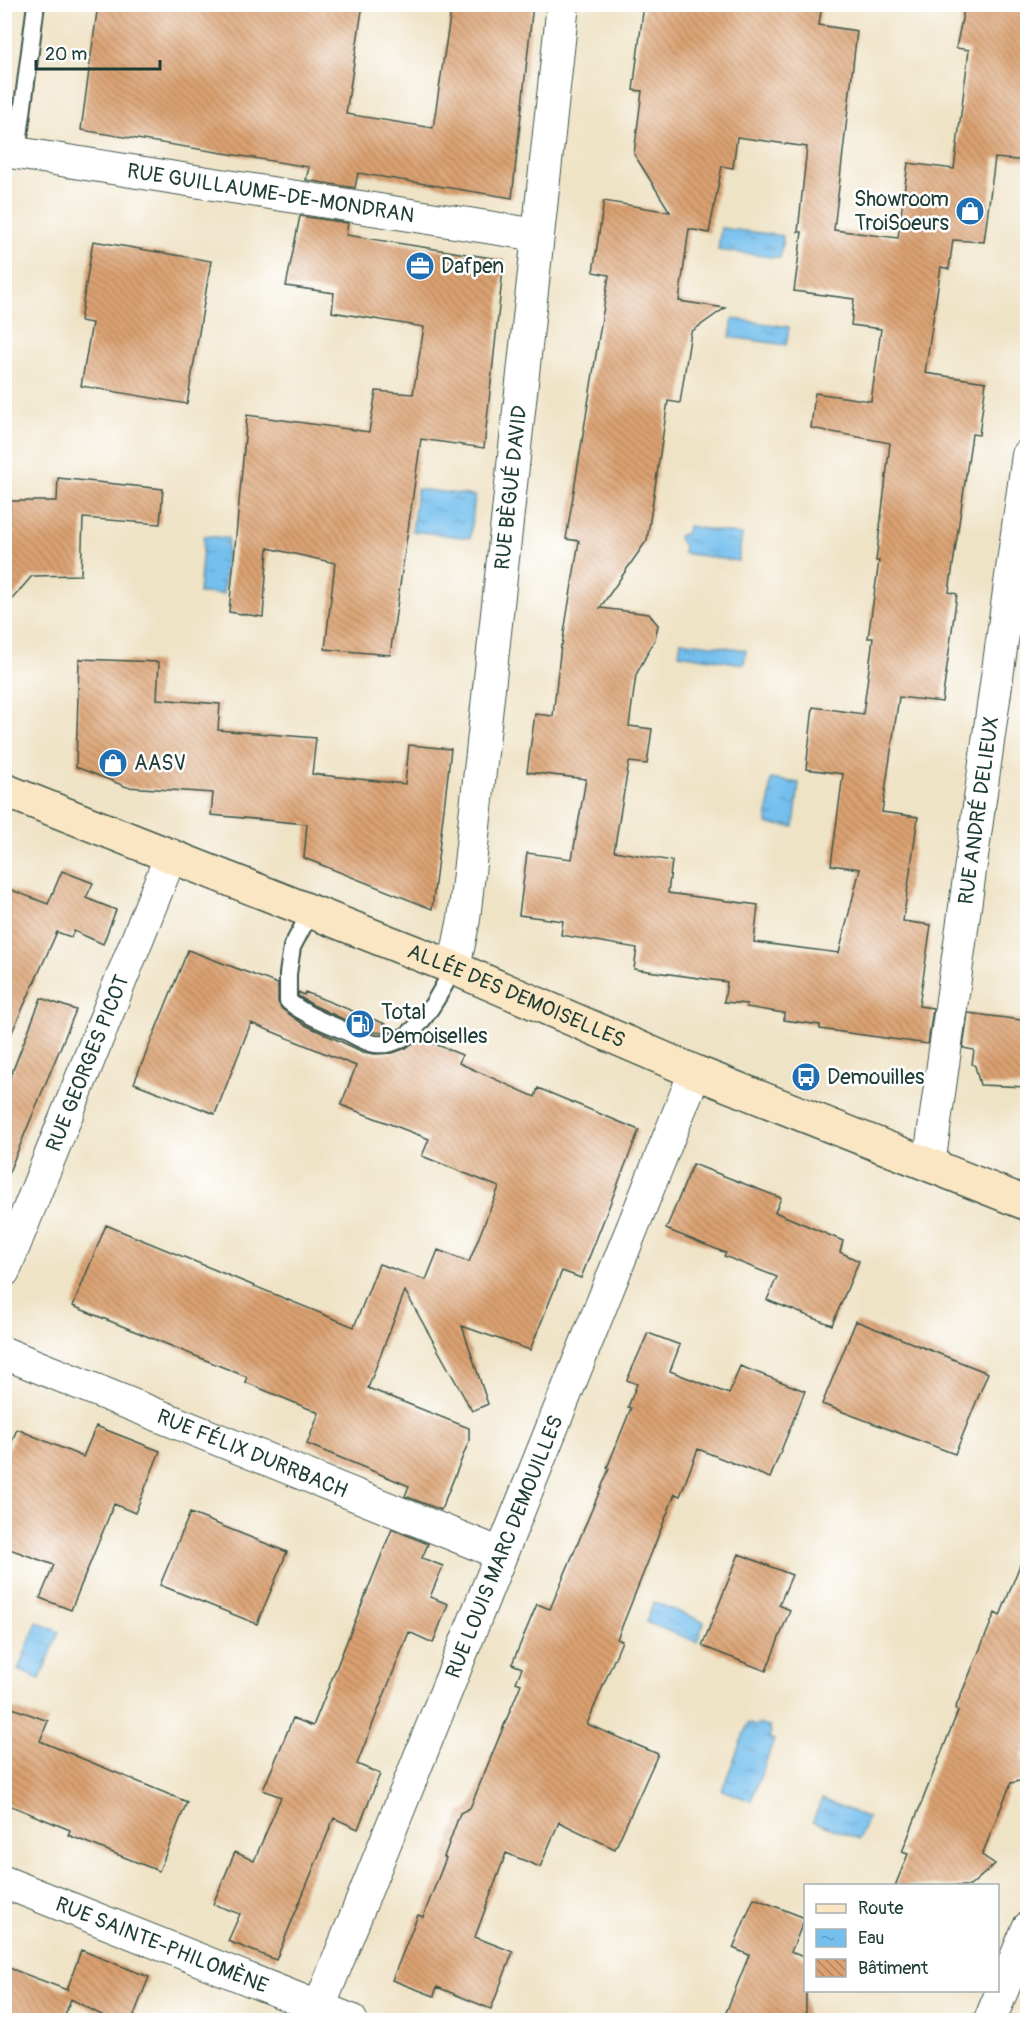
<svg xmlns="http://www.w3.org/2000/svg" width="1032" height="2025" font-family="Pangolin,sans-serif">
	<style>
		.water { fill: url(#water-ripples); stroke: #4a7e91; stroke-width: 1.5 }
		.building { fill: url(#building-back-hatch); fill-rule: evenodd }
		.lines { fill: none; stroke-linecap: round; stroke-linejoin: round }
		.lane-casing { stroke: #3e564a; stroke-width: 20 }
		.street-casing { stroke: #3e564a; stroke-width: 34 }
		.secondary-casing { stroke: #3e564a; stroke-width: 36 }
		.lane { stroke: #fff; stroke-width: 16 }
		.street { stroke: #fff; stroke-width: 32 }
		.secondary { stroke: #fbe6c4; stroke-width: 33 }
		.labels { text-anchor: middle; stroke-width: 5; stroke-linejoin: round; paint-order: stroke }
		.street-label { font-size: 21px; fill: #1f3d34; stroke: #fff }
		.poi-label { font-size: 21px; fill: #1f3d34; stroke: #fff; text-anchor: start }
	</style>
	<defs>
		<pattern id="water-ripples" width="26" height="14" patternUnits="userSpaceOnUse" patternTransform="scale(1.5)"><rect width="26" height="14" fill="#75bfee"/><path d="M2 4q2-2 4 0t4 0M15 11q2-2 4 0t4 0" fill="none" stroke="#5f9cc2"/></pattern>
		<pattern id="building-back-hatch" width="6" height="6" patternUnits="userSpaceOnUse" patternTransform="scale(1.5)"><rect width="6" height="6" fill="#dba171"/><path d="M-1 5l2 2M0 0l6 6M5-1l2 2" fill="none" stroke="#b1845e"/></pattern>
	</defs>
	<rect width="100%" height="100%" fill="#fff"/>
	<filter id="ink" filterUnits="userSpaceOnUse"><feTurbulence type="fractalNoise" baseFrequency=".0167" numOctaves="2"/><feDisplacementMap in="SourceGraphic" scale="12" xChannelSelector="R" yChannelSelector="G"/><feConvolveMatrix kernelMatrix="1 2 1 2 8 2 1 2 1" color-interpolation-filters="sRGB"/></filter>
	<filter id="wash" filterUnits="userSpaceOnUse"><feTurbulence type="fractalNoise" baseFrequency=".008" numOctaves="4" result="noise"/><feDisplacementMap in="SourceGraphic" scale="24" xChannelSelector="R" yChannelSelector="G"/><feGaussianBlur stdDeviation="1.35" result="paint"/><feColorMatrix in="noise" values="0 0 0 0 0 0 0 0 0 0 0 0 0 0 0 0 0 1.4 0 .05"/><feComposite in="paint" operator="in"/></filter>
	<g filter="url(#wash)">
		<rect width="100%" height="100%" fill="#efe3c6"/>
		<!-- water -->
		<path class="water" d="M721,228l62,8 -3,22 -62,-8z
			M733,319l56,8 -3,18 -56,-8z
			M417,489l58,7 -5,42 -58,-7z
			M688,526l54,9 -4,26 -55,-8 1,-8 -5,-4v-5l7,-3z
			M204,536l24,2 -5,56 -24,-1z
			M681,641l65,9 -2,14 -65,-10z
			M771,779l28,4 -5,44 -27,-3z
			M654,1602l50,20 -7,20 -51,-20z
			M37,1622l22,10 -19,47 -22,-9z
			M748,1723l7,3 3,-2 12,2 -2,3 3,2 -2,7 5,2 -23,61 -29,-11z
			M822,1799l46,19 -9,21 -46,-18z"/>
		<g id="blocks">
			<!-- building -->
			<path class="building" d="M98,4h265l-17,110 87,14 19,-124h81l-21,194 -154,-25 -3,15 -49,-8 3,-13 -228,-37z
				M644,4h178l-3,21 38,6 -23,199 64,8 10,-75 46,6 15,-119 -13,-2 9,-44h32l31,5v152l-33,-3 -11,84 -31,-2 -4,29 -8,-2 -16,106 61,9 -7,53 -7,-1 -23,158 8,2 -15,108 -43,-5 -17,115 36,5 -15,104 28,4 -12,81 14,2 -5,36 -108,-15v-4l-36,-5v-7l-38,-6 1,-3 -23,-2 3,-20 -93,-13 3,-21 -76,-13 2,-14 -44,-6 8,-62 45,6 14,-80 -59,-7 8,-58 18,2 8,-71h1l17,-104 -13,-2 43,-264 -16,-3 11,-71 66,11 -36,-58 8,-63 -9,-1zM737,137l70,10 -9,85h4l-8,59 60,8 -3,26 30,4 -10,72 -56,-8 -4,35 79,15 -14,118h3l-11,77h5l-10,76 -50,-7 -7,62 37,5 -12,91 29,4 -21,84 -85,-11 4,-37 -90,-12 4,-32 -58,-10 15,-89 18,2 5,-35 -23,-3 7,-51 19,-36 3,-14 -9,-11 -49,-6 47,-68 21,-139 12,2 11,-71 34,-24 -46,-7 10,-72 20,4 13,-67 11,2z
				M300,216l48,7 -2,12 158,25 -20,188 -63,-9 -31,216 -65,-6 10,-86 -67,-15 -5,69 -34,-5 18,-197 122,17 7,-41 37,3 11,-67 -92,-15 2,-19 -48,-7z
				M93,241l118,20 -24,143 -106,-18 11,-63 -12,-2z
				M58,478l105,11 -3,35 -77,-6 -2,57 -49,1 -25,29 3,-104h47z
				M79,659l80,3 -2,37 63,5 -2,26 98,8 -4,36 93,10 4,-39 42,4 -19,160 -128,-51 3,-34 -96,-9 2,-22 -86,-6 -51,-20z
				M62,871l31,12 -7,15 30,12 -13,34 -29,-13 -3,6 -14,-5 -53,118v-163l44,17z
				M188,950l90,34v18l4,7 21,15 60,28 12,2 18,-1 13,-5 14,-10 42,17 -3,8 76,34 3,-9 101,42 -58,148 -19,-7 -32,79 -68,-24 26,78 -16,7 -67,-120 -37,97 101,40v13l-28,69 -36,-14 4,-10 -102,-42 12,-31 -74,-31 2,-5 -174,-71 33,-81 248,102 25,-63 47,16 12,-30 31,12 30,-75 -77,-31 7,-17 -88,-34 15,-39 -105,-43 -36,91 -81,-31z
				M298,992l6,3 1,-3 93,37 -11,4 -16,-1 -58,-27 -15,-9z
				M41,998l35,12 -72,174v-91z
				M968,1013l60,8v66l-48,-2 -5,-19 -3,-2 2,-14 -11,-2z
				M693,1164l88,34 -6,14 68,29 -3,11 19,9 -27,64 -65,-25 10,-23 -53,-21 2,-3 -60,-24z
				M856,1321l132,52 -33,81 -133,-50z
				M648,1333l32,12 -10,26 59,23 11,-28 65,25 -35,87 -72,-29 -18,47 -5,-2 -58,145 5,2 -35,83 71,30 -43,95 -56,-27 -19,45 -34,-14 -31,84 38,15 -22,57 -54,-22 -3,9 -42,-16 26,-65 5,2 23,-59 -2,-1 16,-44 10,-5 51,-124 -5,-2 6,-14 -10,-4 25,-60 13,5 59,-140 -2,-1 24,-60 -3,-1 9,-23 -10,-4z
				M96,1426l64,25 -25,62 -21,-9 -43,106 -31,-12 14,-33 -50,-18v-86l13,-32 66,28z
				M190,1513l97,39 -30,72 -97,-39z
				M392,1529l36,15 -6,14 21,8 -13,31 18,7 -15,39 -24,-11 -52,132 23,10 -22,55 -24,-11 -58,142 -48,-19 12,-27 -27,-10 22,-52 19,9 27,-64 -18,-7 30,-72 20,8z
				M1025,1552h3v193l-7,13 7,8v13l-17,4 -29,72 13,9 -25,22h-75l13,-32 -6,-2 56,-141 -3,-2 40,-96 5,3z
				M739,1554l53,21 -13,30 11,5 -24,61 -64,-25z
				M4,1705l44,16 -8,20 147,61 -28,69 -91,-36 2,-5 -66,-27z
				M754,1898l51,20 -14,34 15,6v62h-83l26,-65 -16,-7z
				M81,1950l68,27 -17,43h-21l-40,-21 -8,21h-59v-54l63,24z"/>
		</g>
	</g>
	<g filter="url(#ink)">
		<use href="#blocks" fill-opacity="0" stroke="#3e564a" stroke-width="1.5"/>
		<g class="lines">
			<!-- lane casing -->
			<g class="lane-casing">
				<path id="lane" d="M17,153l19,-149
					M311,911l-19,36 -4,27v27c17,14 37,21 57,30 9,4 20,12 30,13 41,5 62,-48 79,-76"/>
			</g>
			<!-- street casing -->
			<g class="street-casing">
				<g id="street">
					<path id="s1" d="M4,151l534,84"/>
					<path id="s2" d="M454,968l10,-49 99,-915"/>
					<path id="s3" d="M929,1165l99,-710"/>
					<path id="s4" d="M4,1271l167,-416"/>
					<path id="s5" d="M4,1353l497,201"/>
					<path id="s6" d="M4,1882l347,138"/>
					<path id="s7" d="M314,2020l381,-948"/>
					<path d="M990,2020l38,-92"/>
				</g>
			</g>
			<!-- secondary casing -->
			<g class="secondary-casing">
				<g id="secondary">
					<path id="s8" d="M4,790l450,178 241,104 333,132"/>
				</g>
			</g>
			<!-- lane -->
			<use href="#lane" class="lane"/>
			<!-- street -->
			<use href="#street" class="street"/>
			<!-- secondary -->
			<use href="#secondary" class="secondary"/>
		</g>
	</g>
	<!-- icons -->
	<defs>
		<g id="shop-disc" transform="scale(1.5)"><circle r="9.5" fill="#1f6fb2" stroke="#fff"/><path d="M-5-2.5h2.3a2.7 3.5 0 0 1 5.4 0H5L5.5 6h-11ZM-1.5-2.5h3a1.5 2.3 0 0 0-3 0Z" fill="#fff"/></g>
		<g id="office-disc" transform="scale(1.5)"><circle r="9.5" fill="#1f6fb2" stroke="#fff"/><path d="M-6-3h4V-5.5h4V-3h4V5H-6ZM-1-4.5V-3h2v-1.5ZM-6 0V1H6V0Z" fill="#fff"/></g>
		<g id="fuel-disc" transform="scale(1.5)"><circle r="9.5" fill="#1f6fb2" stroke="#fff"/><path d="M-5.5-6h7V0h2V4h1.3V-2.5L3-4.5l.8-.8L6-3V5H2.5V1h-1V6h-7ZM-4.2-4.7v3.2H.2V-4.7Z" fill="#fff"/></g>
		<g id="bus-disc" transform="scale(1.5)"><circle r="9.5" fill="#1f6fb2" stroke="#fff"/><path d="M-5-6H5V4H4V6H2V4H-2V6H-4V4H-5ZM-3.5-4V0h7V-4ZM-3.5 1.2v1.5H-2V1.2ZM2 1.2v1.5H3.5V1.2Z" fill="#fff"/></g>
	</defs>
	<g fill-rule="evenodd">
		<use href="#shop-disc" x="970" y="211"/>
		<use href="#office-disc" x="420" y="266"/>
		<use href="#shop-disc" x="113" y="763"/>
		<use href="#fuel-disc" x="360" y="1024"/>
		<use href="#bus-disc" x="806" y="1077"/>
	</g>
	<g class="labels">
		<!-- street labels -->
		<g class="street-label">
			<text dy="7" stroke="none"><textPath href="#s1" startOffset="270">RUE GUILLAUME-DE-MONDRAN</textPath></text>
			<text dy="7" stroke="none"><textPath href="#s2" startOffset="484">RUE BÈGUÉ DAVID</textPath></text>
			<text dy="7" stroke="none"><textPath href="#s3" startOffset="358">RUE ANDRÉ DELIEUX</textPath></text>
			<text dy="7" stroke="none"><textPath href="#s8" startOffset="552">ALLÉE DES DEMOISELLES</textPath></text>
			<text dy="7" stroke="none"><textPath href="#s4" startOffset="224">RUE GEORGES PICOT</textPath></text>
			<text dy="7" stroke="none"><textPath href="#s5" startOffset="268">RUE FÉLIX DURRBACH</textPath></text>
			<text dy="7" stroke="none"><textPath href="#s7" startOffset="510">RUE LOUIS MARC DEMOUILLES</textPath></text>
			<text dy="7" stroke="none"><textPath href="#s6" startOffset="170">RUE SAINTE-PHILOMÈNE</textPath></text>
		</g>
		<!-- poi labels -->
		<g class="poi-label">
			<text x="949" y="206" text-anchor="end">Showroom<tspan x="949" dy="24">TroiSoeurs</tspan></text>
			<text x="441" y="273">Dafpen</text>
			<text x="134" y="770">AASV</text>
			<text x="381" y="1019">Total<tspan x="381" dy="24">Demoiselles</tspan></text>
			<text x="827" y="1084">Demouilles</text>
		</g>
	</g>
	<!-- margin -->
	<rect width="1032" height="2025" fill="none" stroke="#fff" stroke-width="24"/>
	<!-- legend -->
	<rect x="804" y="1884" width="195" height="108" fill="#ffffff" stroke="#a5b1ae" stroke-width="1.5"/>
	<rect x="816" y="1904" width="30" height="9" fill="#fbe6c4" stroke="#a5b1ae" stroke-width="1.5"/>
	<text x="858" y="1914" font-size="18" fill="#1f3d34">Route</text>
	<rect x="816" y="1929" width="30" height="18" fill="url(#water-ripples)" stroke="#a5b1ae" stroke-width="1.5"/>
	<text x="858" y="1944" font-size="18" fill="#1f3d34">Eau</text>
	<rect x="816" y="1959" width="30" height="18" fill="url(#building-back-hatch)" stroke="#a5b1ae" stroke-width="1.5"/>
	<text x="858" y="1974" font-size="18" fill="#1f3d34">Bâtiment</text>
	<!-- scale -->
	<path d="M36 60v9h124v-9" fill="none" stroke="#1f3d34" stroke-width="3"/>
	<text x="45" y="60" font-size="18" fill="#1f3d34" stroke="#ffffff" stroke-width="4.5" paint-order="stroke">20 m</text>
</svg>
